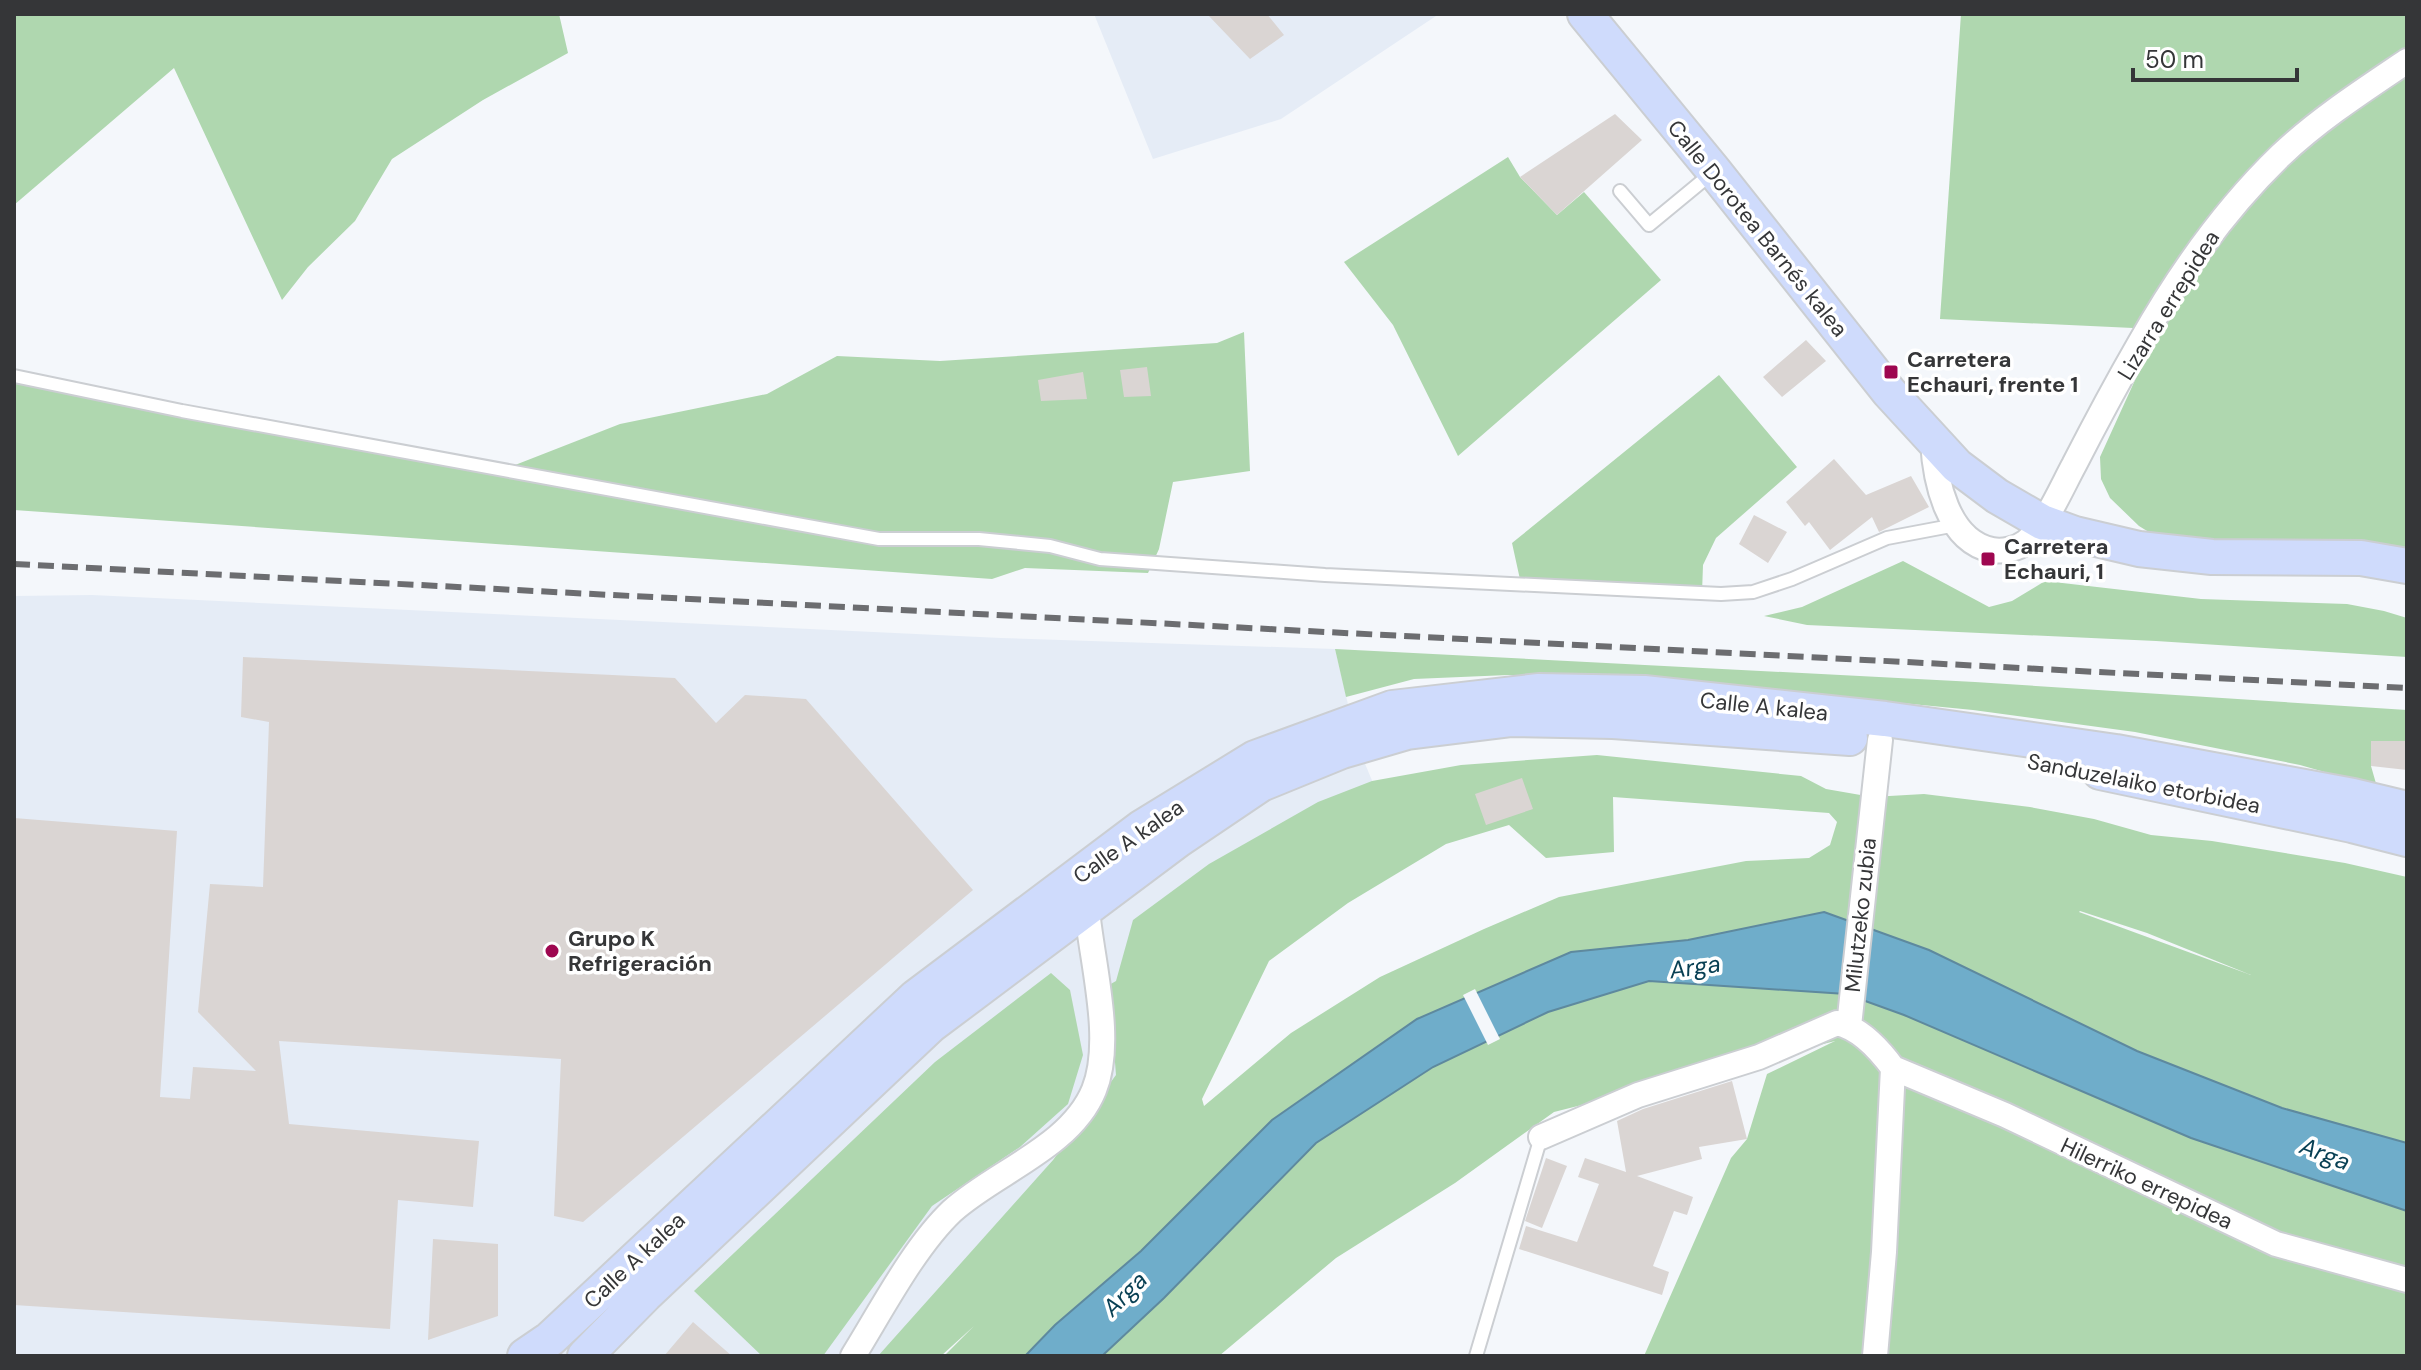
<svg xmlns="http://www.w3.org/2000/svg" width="2421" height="1370" font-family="'DM Sans',sans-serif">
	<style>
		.built { fill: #e5ecf6 }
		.green { fill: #afd7af; fill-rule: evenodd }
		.water { fill: #6fadca; stroke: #5e899e; stroke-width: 2 }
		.pier { fill: #f4f7fb }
		.building { fill: #dad5d3 }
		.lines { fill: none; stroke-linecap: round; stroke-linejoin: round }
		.lane-casing { stroke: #cbced2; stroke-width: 16 }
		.street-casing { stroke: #cbced2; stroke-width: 28 }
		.secondary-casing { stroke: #cbced2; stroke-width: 38 }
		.lane { stroke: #fff; stroke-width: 12 }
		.street { stroke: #fff; stroke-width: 24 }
		.secondary { stroke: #cfdbfc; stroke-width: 34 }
		.rail { stroke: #6c6d70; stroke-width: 6; stroke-dasharray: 16 8; stroke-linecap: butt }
		.poi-dot { fill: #9e0750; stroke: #fff; stroke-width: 3 }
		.labels { text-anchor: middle; stroke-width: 7; stroke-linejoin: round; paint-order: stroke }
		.street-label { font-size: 22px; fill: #353638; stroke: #fff }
		.poi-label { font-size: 22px; font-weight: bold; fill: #353638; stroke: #fff; text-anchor: start }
		.water-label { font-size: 24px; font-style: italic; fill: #073f53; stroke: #fff }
	</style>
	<rect width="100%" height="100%" fill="#f4f7fb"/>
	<!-- built -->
	<path class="built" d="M1094,14h345l-158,105 -128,40z
		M92,595l909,43 334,11 23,98 36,86 -131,72 -372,451h-877v-760z"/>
	<!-- green -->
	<path class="green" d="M14,14h545l9,39 -85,47 -91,59 -37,62 -47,46 -26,33 -108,-232 -160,137z
		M1961,14h446v558l-221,-17 -47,-29 -29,-28 -9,-19 -1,-22 56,-123 -23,-6 -193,-9z
		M1508,157l12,20 37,38 27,-23 77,88 -203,176 -65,-131 -49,-63z
		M1244,332l6,139 -77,11 -14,67 -11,24 -123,-5 -33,11 -978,-69v-136l488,96 118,-46 147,-30 70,-38 103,5 277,-18z
		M1719,375l78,92 -81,71 -13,27 -1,28 -181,-9 -9,-41z
		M1903,561l86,46 23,-6 33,-20 156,18 146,5 37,7 23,7v39l-251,-16 -349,-16 -43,-9 38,-9z
		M1335,649l640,33 432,28v31h-36v25l6,21 -77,-22 -165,-33 -162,-22 -296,-29 -169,-6 -94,4 -68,18z
		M1597,755l204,21 25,13 46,8 52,-3 106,13 64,12 57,16 61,6 133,22 62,14v266l-125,-35 -145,-57 -208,-101 -105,-38 -136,28 -117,12 -154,67 -145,101 -131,131 -86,74 -30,31h-81l30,-30 -33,30h-63l175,-196 63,-85 -7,-90 7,-4 17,-61 76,-56 109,-62 54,-21 89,-16zM1613,797l216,16 8,9 -7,23 -21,13 -63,3 -187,36 -75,32 -104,48 -89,56 -87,73 -2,-7 67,-138 79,-58 98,-59 63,-19 37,33 68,-6zM2080,911l67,22 104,42 -172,-63z
		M1051,973l19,17 13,65 -15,49 -48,43 -88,59 -109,150h-61l-68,-65 241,-229z
		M1649,981l197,13 58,21 287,123 216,73v145h-763l87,-198 16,-19 20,-65 68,-33 -281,71 -99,71 -119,75 -117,98h-117l62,-58 152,-155 117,-76 115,-55z"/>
	<!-- water -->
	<path class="water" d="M1824,912l105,38 208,101 145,57 125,35v68l-216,-73 -287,-123 -58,-21 -197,-13 -101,31 -115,55 -117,76 -152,155 -62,58h-77l30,-31 86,-74 131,-131 145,-101 154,-67 117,-12z"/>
	<!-- pier -->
	<path class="pier" d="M1475,989l25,50 -12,6 -25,-50z"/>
	<!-- building -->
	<path class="building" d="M1207,14h60l17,21 -34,24z
		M1615,114l27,26 -85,75 -37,-38z
		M1806,340l20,21 -44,36 -19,-20z
		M1147,367l4,29 -27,1 -4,-27z
		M1083,372l4,27 -46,2 -3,-21z
		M1834,459l32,36 45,-19 18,31 -50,25 -7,-15 -42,33 -21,-28 -4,4 -19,-24z
		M1754,515l33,17 -19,31 -29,-19z
		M243,657l432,21 41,45 29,-28 61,4 167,191 -390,332 -29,-6 7,-157 -282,-18 10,83 190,17 -6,66 -75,-7 -8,129 -376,-24v-487l163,13 -17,266 30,2 3,-32 63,4 -58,-59 12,-128 53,3 6,-165 -28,-5z
		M2371,741h36v29l-36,-4z
		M1522,778l11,31 -47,16 -11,-31z
		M1732,1081l15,58 -48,8 3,12 -65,17 56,21 -6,18 -13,-4 -21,55 16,6 -7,23 -143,-46 7,-23 51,16 22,-58 -21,-7 7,-19 41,14 -9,-51 26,-12z
		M1546,1158l21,8 -25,62 -17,-7z
		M433,1239l65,5v72l-70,24z
		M693,1322l39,34h-68z"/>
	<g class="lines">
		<!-- lane casing -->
		<g class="lane-casing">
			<path id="lane" d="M1620,191l29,34 63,-52
				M14,376l168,35 697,128h100l71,7 50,13 225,16 396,19 32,-2 39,-13 95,-41 69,-13
				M1476,1356l65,-219"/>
		</g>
		<!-- street casing -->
		<g class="street-casing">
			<path id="street" d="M1933,441c2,39 14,100 59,109 11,2 25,-1 34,-8 19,-15 36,-55 48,-77 21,-41 43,-82 66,-122 39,-69 84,-133 141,-188 38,-36 83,-65 126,-94
				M1849,1026l31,-286
				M1541,1137l97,-42 121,-38 78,-34c23,5 42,26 56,45l112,47 271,129 131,36
				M853,1356c28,-45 61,-109 99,-145 43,-39 119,-64 142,-121 20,-49 -2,-127 -7,-180
				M1875,1356l9,-104 9,-184"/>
		</g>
		<!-- secondary casing -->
		<g class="secondary-casing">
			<path id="secondary" d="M1585,14l129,157 175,221 68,74 40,30 45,26 33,12 64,15 73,8 149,1 46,8
				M2100,772l252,53 55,14
				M525,1356l25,-17 366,-342 225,-169 114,-70 137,-50 147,-17 105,2 241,26 231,33 237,44 54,13
				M585,1356l60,-61 286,-270 247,-185 83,-56 81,-33 65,-19 105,-13 101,2 237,17"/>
		</g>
		<!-- lane -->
		<use href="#lane" class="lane"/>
		<!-- street -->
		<use href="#street" class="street"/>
		<!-- secondary -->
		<use href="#secondary" class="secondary"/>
		<!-- rail -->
		<path class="rail" d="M14,564l2393,124"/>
	</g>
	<!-- markers -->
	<g class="poi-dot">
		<rect x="1883" y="364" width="16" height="16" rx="4"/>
		<rect x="1980" y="551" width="16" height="16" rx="4"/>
		<circle cx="552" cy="951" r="8"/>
	</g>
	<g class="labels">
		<!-- street labels -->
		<g class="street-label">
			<text transform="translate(1758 228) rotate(51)" y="8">Calle Dorotea Barnés kalea</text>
			<text transform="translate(2168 305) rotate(-58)" y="8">Lizarra errepidea</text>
			<text transform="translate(1764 706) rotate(6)" y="8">Calle A kalea</text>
			<text transform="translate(2144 783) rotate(11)" y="8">Sanduzelaiko etorbidea</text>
			<text transform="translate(1128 841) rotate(-35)" y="8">Calle A kalea</text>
			<text transform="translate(1860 915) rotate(-84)" y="8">Milutzeko zubia</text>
			<text transform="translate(2147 1183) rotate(25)" y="8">Hilerriko errepidea</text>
			<text transform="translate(634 1260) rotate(-43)" y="8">Calle A kalea</text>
		</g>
		<!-- poi labels -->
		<g class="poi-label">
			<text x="1907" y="367">Carretera<tspan x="1907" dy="25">Echauri, frente 1</tspan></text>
			<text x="2004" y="554">Carretera<tspan x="2004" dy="25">Echauri, 1</tspan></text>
			<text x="568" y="946">Grupo K<tspan x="568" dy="25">Refrigeración</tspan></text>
		</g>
		<!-- water labels -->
		<g class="water-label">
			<text transform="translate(1695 967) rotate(-8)" y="8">Arga</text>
			<text transform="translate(2325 1154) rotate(21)" y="8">Arga</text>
			<text transform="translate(1125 1294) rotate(-45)" y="8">Arga</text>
		</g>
	</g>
	<!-- border -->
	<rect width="2421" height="1370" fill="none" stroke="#353638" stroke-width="32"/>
	<!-- scale -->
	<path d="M2133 68v12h164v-12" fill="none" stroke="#353638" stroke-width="4"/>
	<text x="2145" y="68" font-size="24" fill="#353638" stroke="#ffffff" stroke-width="6" paint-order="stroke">50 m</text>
</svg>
